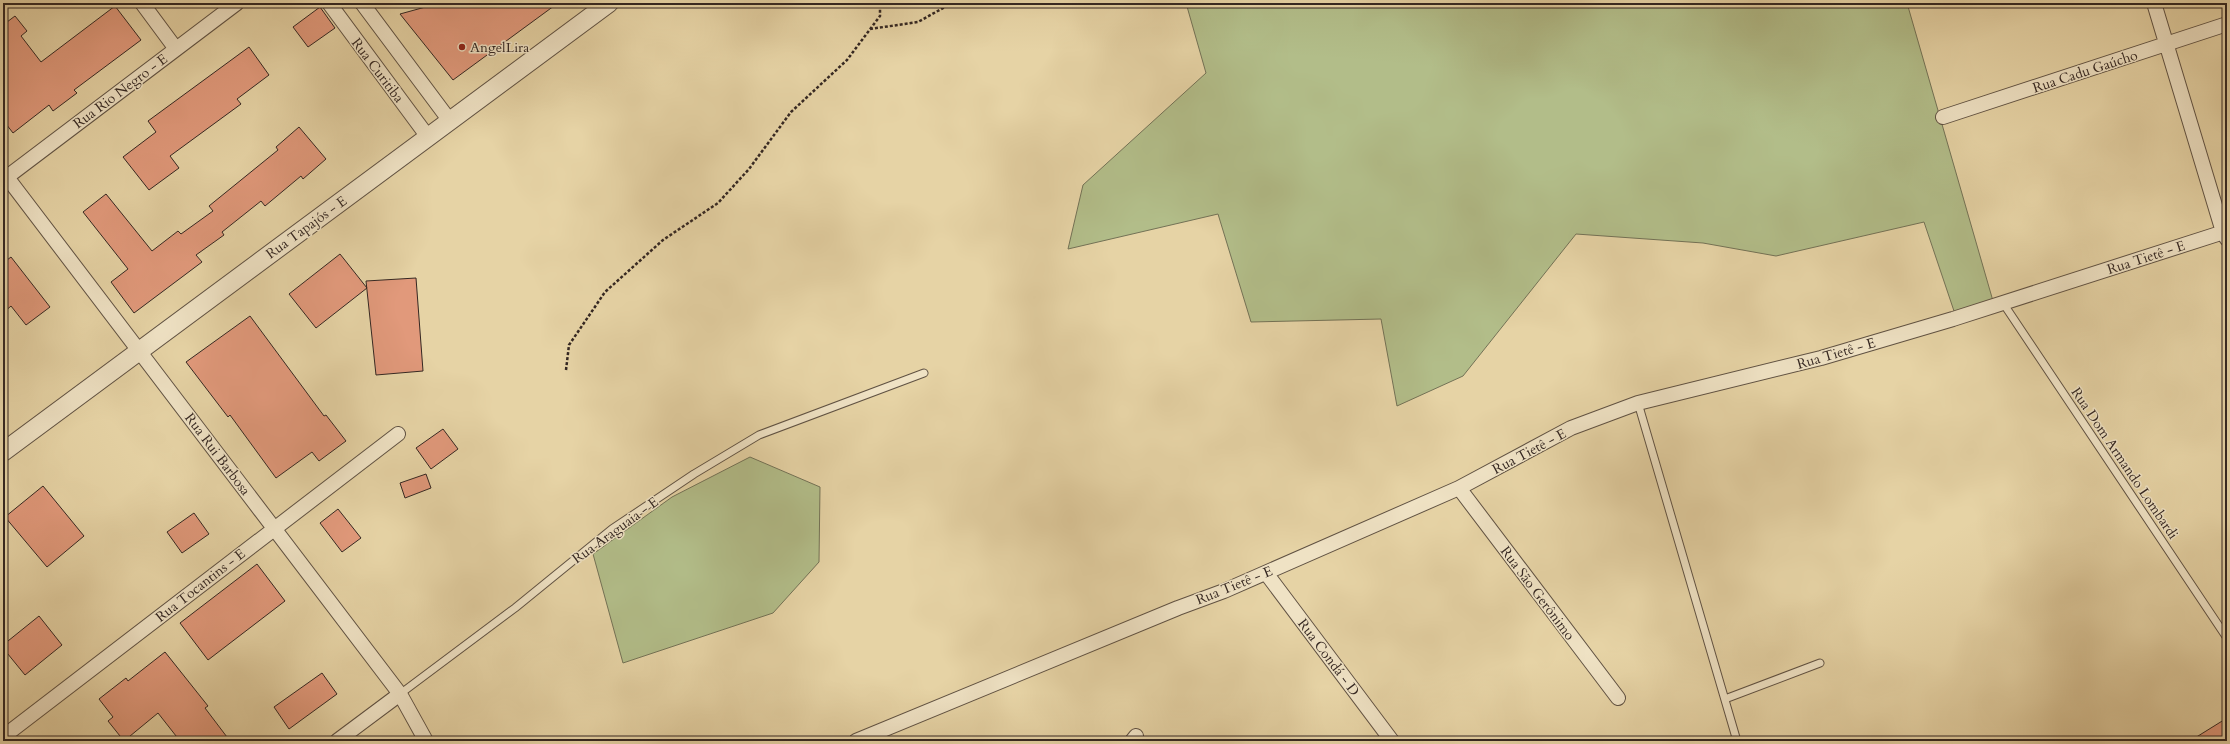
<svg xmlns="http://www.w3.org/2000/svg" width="2230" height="744" font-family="Cardo,serif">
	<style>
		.green { fill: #b2bd89; stroke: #737256 }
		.building { fill: #e1997b; stroke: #342722 }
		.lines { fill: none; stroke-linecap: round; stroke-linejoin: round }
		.service-casing { stroke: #605243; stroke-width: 9 }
		.minor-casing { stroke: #605243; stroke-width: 16 }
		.tertiary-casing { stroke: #605243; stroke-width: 20 }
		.path { stroke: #342722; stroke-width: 2.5; stroke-dasharray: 3 2; stroke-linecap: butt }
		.service { stroke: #efe2c4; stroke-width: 7 }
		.minor { stroke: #efe2c4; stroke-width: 14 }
		.tertiary { stroke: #efe2c4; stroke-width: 18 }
		.poi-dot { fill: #8f2418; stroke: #efe2c4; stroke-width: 1.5 }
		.labels { text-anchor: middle; stroke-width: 3; stroke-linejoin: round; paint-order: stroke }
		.poi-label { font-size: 14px; fill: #342722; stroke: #efe2c4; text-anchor: start }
		.street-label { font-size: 14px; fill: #342722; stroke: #efe2c4 }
	</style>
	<rect width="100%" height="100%" fill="#e6d3a5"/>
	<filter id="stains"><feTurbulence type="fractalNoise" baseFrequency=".005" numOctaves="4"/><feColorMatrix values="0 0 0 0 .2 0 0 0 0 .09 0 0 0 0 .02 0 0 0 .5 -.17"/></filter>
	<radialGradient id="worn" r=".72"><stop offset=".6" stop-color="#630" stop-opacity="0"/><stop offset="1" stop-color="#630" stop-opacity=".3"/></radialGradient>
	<!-- green -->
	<path class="green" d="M1186,3h721l86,298 -38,13 -31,-92 -148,34 -73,-13 -127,-9 -113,142 -66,30 -16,-87 -130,3 -33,-108 -150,35 15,-64 123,-112z
		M750,457l70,30 -1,75 -46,51 -150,50 -30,-109 79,-57z"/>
	<!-- building -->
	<path class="building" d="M440,3h118l-105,77 -53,-66z
		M115,6l26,34 -67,50 3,3 -24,18 -4,-6 -36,28 -10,-13v-95l12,-9 12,15 -6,5 20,26z
		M320,7l15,21 -27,19 -15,-20z
		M249,47l20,28 -32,24 4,5 -71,52 9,12 -30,22 -26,-33 33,-25 -8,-11z
		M299,127l27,32 -23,20 -2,-3 -36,30 -4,-5 -39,31 2,3 -28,20 6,7 -68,51 -23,-31 17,-13 -45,-57 23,-18 46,57 26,-20 3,3 32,-23 -4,-5 69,-56 -2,-3z
		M340,254l27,34 -51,40 -27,-34z
		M11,257l39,50 -24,18 -15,-19 -8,7v-50z
		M416,278l7,93 -47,4 -10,-94z
		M250,316l74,100 2,-1 20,26 -27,20 -7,-9 -36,26 -46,-63 -2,2 -42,-55z
		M443,429l15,20 -27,20 -15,-21z
		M426,474l5,14 -26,10 -5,-15z
		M43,486l41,50 -37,31 -42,-50z
		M338,509l23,29 -19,14 -22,-29z
		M194,513l15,21 -27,19 -15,-21z
		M257,564l28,37 -77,59 -28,-37z
		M39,616l23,29 -37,30 -22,-27v-3z
		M165,652l43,54 -3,2 25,33h-50l-22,-28 -34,28 -16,-20 5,-4 -14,-18 27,-21 2,3z
		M322,673l15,21 -48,35 -15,-22z
		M2227,718v23h-37z"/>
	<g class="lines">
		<!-- service casing -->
		<g class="service-casing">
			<path id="service" d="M2003,303l224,335
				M1638,403l99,338
				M400,694l115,-86 97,-79 82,-55 65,-39 165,-62
				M1725,699l95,-36"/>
		</g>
		<!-- minor casing -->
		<g class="minor-casing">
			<path id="minor" d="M142,3l34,46
				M329,3l99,134
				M362,3l88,118
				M2154,3l69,229 4,7
				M1943,117l284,-93
				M3,172l397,522 26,47
				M3,180l234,-177
				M1459,488l159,210
				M1266,573l126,168
				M3,737l395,-303
				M337,741l63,-47
				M856,741l322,-133 46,-17 235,-103 112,-60 67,-25 183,-45 132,-39 274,-88
				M1132,741l4,-5"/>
		</g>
		<!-- tertiary casing -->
		<g class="tertiary-casing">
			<path id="tertiary" d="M3,452l606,-449"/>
		</g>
		<!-- path -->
		<path class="path" d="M870,29l48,-7 34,-19
			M566,370l3,-25 36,-53 58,-52 55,-37 31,-34 42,-57 56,-52 33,-44v-13"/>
		<!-- service -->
		<use href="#service" class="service"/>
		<!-- minor -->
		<use href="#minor" class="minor"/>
		<!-- tertiary -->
		<use href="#tertiary" class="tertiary"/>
	</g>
	<!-- markers -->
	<circle class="poi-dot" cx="462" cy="47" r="4"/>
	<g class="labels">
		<!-- poi labels -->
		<g class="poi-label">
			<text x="470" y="52">AngelLira</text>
		</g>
		<!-- street labels -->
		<g class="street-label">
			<text transform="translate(378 70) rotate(53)" y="5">Rua Curitiba</text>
			<text transform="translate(2085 71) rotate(-18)" y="5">Rua Cadu Gaúcho</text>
			<text transform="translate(120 91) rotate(-37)" y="5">Rua Rio Negro - E</text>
			<text transform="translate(306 227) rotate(-36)" y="5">Rua Tapajós - E</text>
			<text transform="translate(2146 257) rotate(-18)" y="5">Rua Tietê - E</text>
			<text transform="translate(1836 353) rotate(-16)" y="5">Rua Tietê - E</text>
			<text transform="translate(1529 451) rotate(-28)" y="5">Rua Tietê - E</text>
			<text transform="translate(218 454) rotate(53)" y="5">Rua Rui Barbosa</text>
			<text transform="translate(2125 463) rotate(56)" y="5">Rua Dom Armando Lombardi</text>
			<text transform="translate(615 530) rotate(-36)" y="5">Rua Araguaia - E</text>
			<text transform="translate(200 585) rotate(-38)" y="5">Rua Tocantins - E</text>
			<text transform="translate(1234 585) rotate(-22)" y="5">Rua Tietê - E</text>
			<text transform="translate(1538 593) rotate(53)" y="5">Rua São Gerônimo</text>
			<text transform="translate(1329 657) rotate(53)" y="5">Rua Condá - D</text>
		</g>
	</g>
	<!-- margin -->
	<rect width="2230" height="744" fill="none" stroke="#e6d3a5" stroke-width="16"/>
	<rect x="4" y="4" width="2222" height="736" fill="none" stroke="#342722" stroke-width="2"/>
	<rect x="8" y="8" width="2214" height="728" fill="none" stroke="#342722"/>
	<rect width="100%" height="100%" filter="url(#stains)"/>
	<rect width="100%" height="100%" fill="url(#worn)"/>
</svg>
